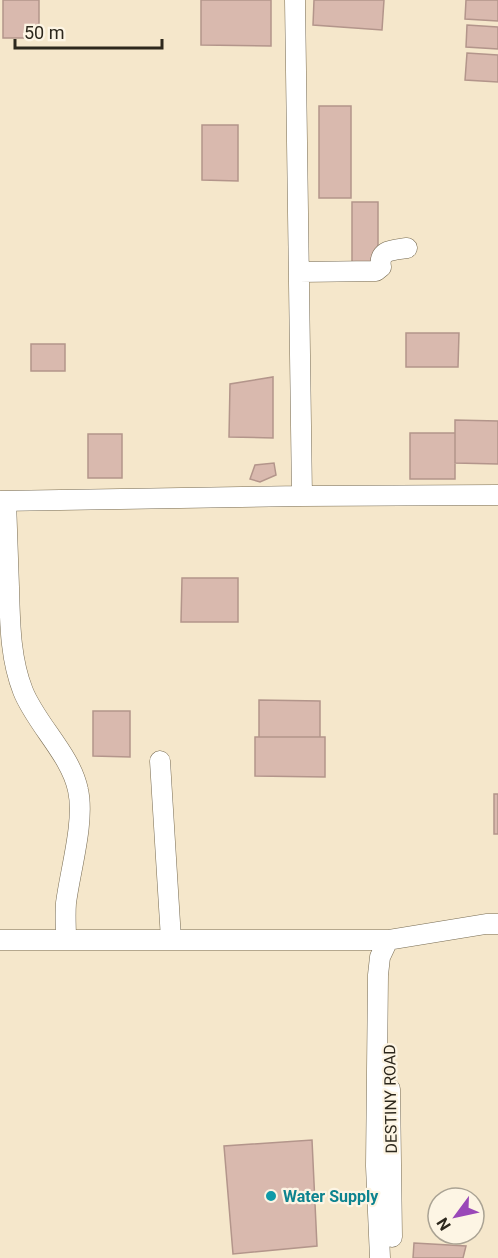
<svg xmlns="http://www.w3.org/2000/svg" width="498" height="1258" font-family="Roboto,sans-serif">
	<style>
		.building { fill: #d9b9ae; stroke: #b3958b; stroke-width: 1.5 }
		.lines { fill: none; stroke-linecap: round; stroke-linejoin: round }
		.minor-casing { stroke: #776b52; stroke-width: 21 }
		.minor { stroke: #fff; stroke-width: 20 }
		.culture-dot { fill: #0f9aa8; stroke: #fdf5e4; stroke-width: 2 }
		.labels { text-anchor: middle; stroke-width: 4.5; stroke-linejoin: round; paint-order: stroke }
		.street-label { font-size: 16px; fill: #2d281d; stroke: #fdf5e4 }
		.culture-label { font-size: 16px; font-weight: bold; fill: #0d838f; stroke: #fdf5e4; text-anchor: start }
	</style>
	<rect width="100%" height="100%" fill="#f5e7cb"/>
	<!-- building -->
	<path class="building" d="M3,0h36v38h-36z
		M201,0h70v46l-70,-1z
		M314,0h70l-2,30 -69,-5z
		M466,0h32v21l-33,-2z
		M467,25l31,2v22l-32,-2z
		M467,53l31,2v27l-33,-2z
		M319,106h32v92h-32z
		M202,125h36v56l-36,-1z
		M352,202h26v67l-26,-1z
		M406,333h53l-1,34h-52z
		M31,344h34v27h-34z
		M273,377v61l-44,-1 1,-53z
		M455,420l43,1v43l-43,-1z
		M410,433h45v46h-45z
		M88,434h34v44h-34z
		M274,463l2,12 -16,7 -10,-3 5,-14z
		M182,578h56v44h-57z
		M259,700l61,1v36h-61z
		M93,711h37v46l-37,-1z
		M255,737h70v40l-70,-1z
		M494,794h4v40h-4z
		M312,1140l5,106 -84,8 -9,-108z
		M414,1243l52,3 -3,12h-50z"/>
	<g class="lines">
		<!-- minor casing -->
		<g class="minor-casing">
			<path id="minor" d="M295,0l7,496
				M299,272l77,-1 5,-4c-3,-18 13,-17 26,-19
				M0,501l302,-5 196,-1
				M6,501c1,29 2,58 3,86 1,35 1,71 14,104 13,33 48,64 55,99 7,31 -8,81 -12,113 -1,12 0,25 0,37
				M160,761l11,178
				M0,940h388l98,-16h12
				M390,1089l2,148
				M380,1258l-4,-92 2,-191 2,-18 8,-17"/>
		</g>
		<!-- minor -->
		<use href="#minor" class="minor"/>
	</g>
	<!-- markers -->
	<circle class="culture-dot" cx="271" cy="1196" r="6"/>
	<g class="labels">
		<!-- street labels -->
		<g class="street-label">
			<text transform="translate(390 1099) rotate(-91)" y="6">DESTINY ROAD</text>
		</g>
		<!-- culture labels -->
		<g class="culture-label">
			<text x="283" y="1202">Water Supply</text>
		</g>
	</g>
	<!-- north arrow -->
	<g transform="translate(456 1216) rotate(237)"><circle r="28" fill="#fdf5e4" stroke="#aaa394" stroke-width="1.5"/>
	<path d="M0-4.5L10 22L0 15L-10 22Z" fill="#9a48b8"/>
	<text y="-9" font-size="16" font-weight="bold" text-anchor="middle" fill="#2d281d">N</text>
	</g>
	<!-- scale -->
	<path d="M15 39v9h147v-9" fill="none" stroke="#2d281d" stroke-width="3"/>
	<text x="24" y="39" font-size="18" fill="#2d281d" stroke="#fdf5e4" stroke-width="4.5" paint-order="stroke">50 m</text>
</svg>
